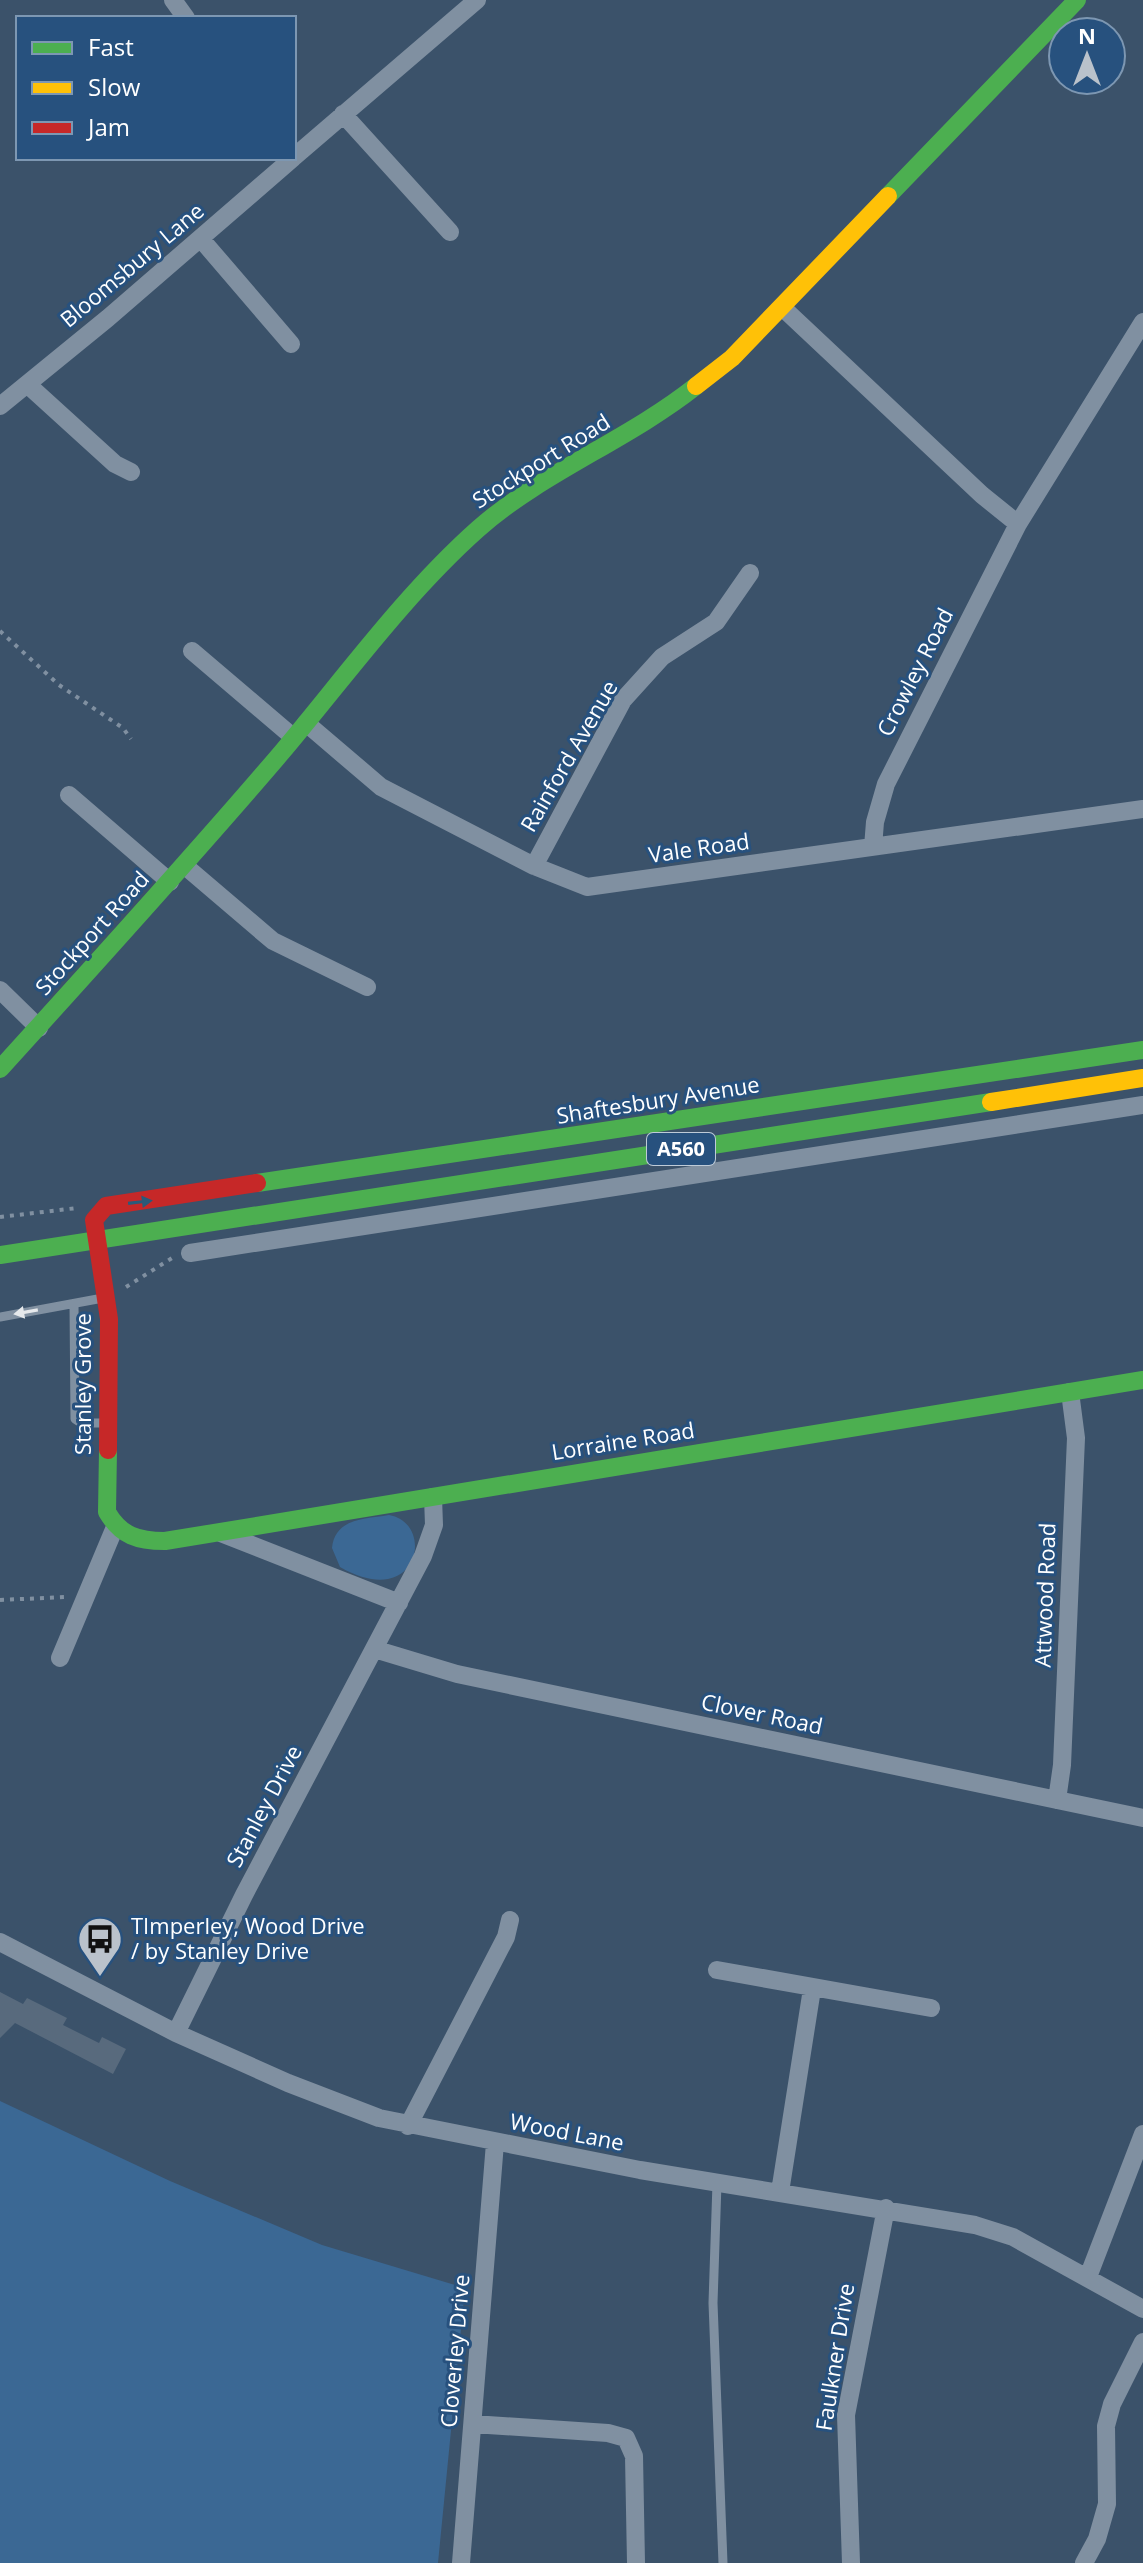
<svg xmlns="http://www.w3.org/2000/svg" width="1143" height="2563" font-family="'Open Sans',sans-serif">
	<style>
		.green { fill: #3b6894 }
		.building { fill: #586a7d }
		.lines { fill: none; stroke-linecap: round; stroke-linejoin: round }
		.path { stroke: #8090a1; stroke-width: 4; stroke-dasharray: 4 6; stroke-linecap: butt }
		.lane { stroke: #8090a1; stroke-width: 9 }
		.street { stroke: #8090a1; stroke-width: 18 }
		.fast { stroke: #4caf50; stroke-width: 18 }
		.slow { stroke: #ffc107; stroke-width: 18 }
		.jam { stroke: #c62828; stroke-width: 18 }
		.oneway { fill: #2b5a79 }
		.oneway2 { fill: #e6e9ec }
		.labels { text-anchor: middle; stroke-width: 6; stroke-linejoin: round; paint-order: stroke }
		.shield { fill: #27517e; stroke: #becbd8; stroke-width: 2 }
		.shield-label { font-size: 20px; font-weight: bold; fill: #fff }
		.street-label { font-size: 22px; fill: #fff; stroke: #27517e }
		.poi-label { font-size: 22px; fill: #fff; stroke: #27517e; text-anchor: start }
	</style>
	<rect width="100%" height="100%" fill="#3b526a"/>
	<!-- green -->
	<path class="green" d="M389,1515c47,8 30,97 -49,52l-8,-19c3,-30 33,-29 57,-33z
		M0,2101l170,80 152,64 143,43 -27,275h-438z"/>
	<!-- building -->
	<path class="building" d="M0,1992l23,12 4,-6 40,20 -4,7 36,18 3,-6 24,12 -13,25 -98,-51 -15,15z"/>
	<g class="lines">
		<!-- path -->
		<path class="path" d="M0,631l59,54 64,43 8,11
			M0,1217l77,-9
			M126,1287l46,-29
			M0,1600l66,-3"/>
		<!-- lane -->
		<path class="lane" d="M74,1304l1,115 6,4h26
			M0,1317l103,-19
			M717,2183l-4,120 10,260"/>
		<!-- street -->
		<path class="street" d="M173,0l13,18
			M343,114l107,118
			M294,157l183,-157
			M201,239l90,105
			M783,308l199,187 36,29
			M27,384l88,80 16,8
			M0,406l108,-88 185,-160
			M192,651l101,86
			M306,723l75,64 153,79 53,21 556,-78
			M69,795l101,87
			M873,847l2,-25 11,-38 132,-260 125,-202
			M185,866l88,75 94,46
			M534,866l89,-166 39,-43 54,-35 34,-49
			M0,990l39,38
			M190,1253l953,-148
			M221,1533l178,70
			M374,1649l83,25 686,144
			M60,1658l55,-131
			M1057,1800l5,-35 14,-327 -6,-46
			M0,1942l176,91 112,50 91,35 261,52 335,55 38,12 130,72
			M717,1970l214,38
			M176,2033l68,-138 179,-339 11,-31 -1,-28
			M408,2126l98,-189 4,-17
			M780,2192l32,-203
			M1088,2277l55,-143
			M473,2424l135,9 18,5 8,18 2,107
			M461,2563l34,-420
			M851,2563l-5,-148 40,-207
			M1084,2563l13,-24 10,-35 -1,-78 6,-22 31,-62"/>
		<!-- fast -->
		<path class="fast" d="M888,196l189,-196
			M0,1069c95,-105 190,-209 282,-317 63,-75 123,-158 196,-223 63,-56 150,-89 218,-143
			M257,1183l886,-133
			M0,1255l991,-153
			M108,1450l-1,62c14,24 31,29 58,29l978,-161"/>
		<!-- slow -->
		<path class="slow" d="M696,386l36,-28 156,-162
			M991,1102l152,-24"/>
		<!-- jam -->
		<path class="jam" d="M108,1450l1,-131 -15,-99 12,-14 151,-23"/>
	</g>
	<!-- one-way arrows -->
	<defs><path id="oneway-solid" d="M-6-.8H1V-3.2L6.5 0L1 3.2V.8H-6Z" transform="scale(2)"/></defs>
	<use class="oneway" href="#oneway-solid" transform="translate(140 1202) rotate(-7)"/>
	<use class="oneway2" href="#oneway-solid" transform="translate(26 1312) rotate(170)"/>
	<!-- icons -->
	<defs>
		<g id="bus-pin" transform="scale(2.3)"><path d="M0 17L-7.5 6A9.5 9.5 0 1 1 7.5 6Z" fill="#bac2cb" stroke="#27517e"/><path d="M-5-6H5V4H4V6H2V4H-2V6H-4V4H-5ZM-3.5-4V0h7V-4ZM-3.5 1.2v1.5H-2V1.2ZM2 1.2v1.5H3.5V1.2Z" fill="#111"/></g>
	</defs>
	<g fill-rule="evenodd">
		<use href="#bus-pin" x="100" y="1939"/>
	</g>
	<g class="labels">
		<!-- shield labels -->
		<rect class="shield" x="647" y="1133" width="68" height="32" rx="6"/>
		<g class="shield-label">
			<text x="681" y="1156">A560</text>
		</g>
		<!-- street labels -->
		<g class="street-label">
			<text transform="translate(132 265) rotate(-40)" y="8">Bloomsbury Lane</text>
			<text transform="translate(541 461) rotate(-32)" y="8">Stockport Road</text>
			<text transform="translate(915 672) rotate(-63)" y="8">Crowley Road</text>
			<text transform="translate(569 756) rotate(-60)" y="8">Rainford Avenue</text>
			<text transform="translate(699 848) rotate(-8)" y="8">Vale Road</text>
			<text transform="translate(92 933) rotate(-48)" y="8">Stockport Road</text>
			<text transform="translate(658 1100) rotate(-9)" y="8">Shaftesbury Avenue</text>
			<text transform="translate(83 1384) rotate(-90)" y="8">Stanley Grove</text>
			<text transform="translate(623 1441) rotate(-9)" y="8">Lorraine Road</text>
			<text transform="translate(1045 1595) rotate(-88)" y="8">Attwood Road</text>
			<text transform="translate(762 1714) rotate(12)" y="8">Clover Road</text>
			<text transform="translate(264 1806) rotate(-62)" y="8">Stanley Drive</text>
			<text transform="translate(567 2132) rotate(11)" y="8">Wood Lane</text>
			<text transform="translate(455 2351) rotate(-85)" y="8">Cloverley Drive</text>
			<text transform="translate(835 2357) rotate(-81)" y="8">Faulkner Drive</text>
		</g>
		<!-- poi labels -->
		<g class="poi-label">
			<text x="131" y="1934">TImperley, Wood Drive<tspan x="131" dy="25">/ by Stanley Drive</tspan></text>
		</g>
	</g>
	<!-- legend -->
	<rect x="16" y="16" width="280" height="144" fill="#27517e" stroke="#7d97b2" stroke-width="2"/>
	<rect x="32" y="42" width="40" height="12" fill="#4caf50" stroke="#7d97b2" stroke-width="2"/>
	<text x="88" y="56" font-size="24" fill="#ffffff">Fast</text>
	<rect x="32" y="82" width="40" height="12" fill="#ffc107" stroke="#7d97b2" stroke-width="2"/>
	<text x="88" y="96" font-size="24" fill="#ffffff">Slow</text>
	<rect x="32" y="122" width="40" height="12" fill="#c62828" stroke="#7d97b2" stroke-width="2"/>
	<text x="88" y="136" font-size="24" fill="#ffffff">Jam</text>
	<!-- north arrow -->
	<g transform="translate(1087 56)"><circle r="38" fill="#27517e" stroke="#7d97b2" stroke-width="2"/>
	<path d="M0-6L14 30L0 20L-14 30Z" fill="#bac2cb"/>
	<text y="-12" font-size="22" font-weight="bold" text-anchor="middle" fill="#ffffff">N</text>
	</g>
</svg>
